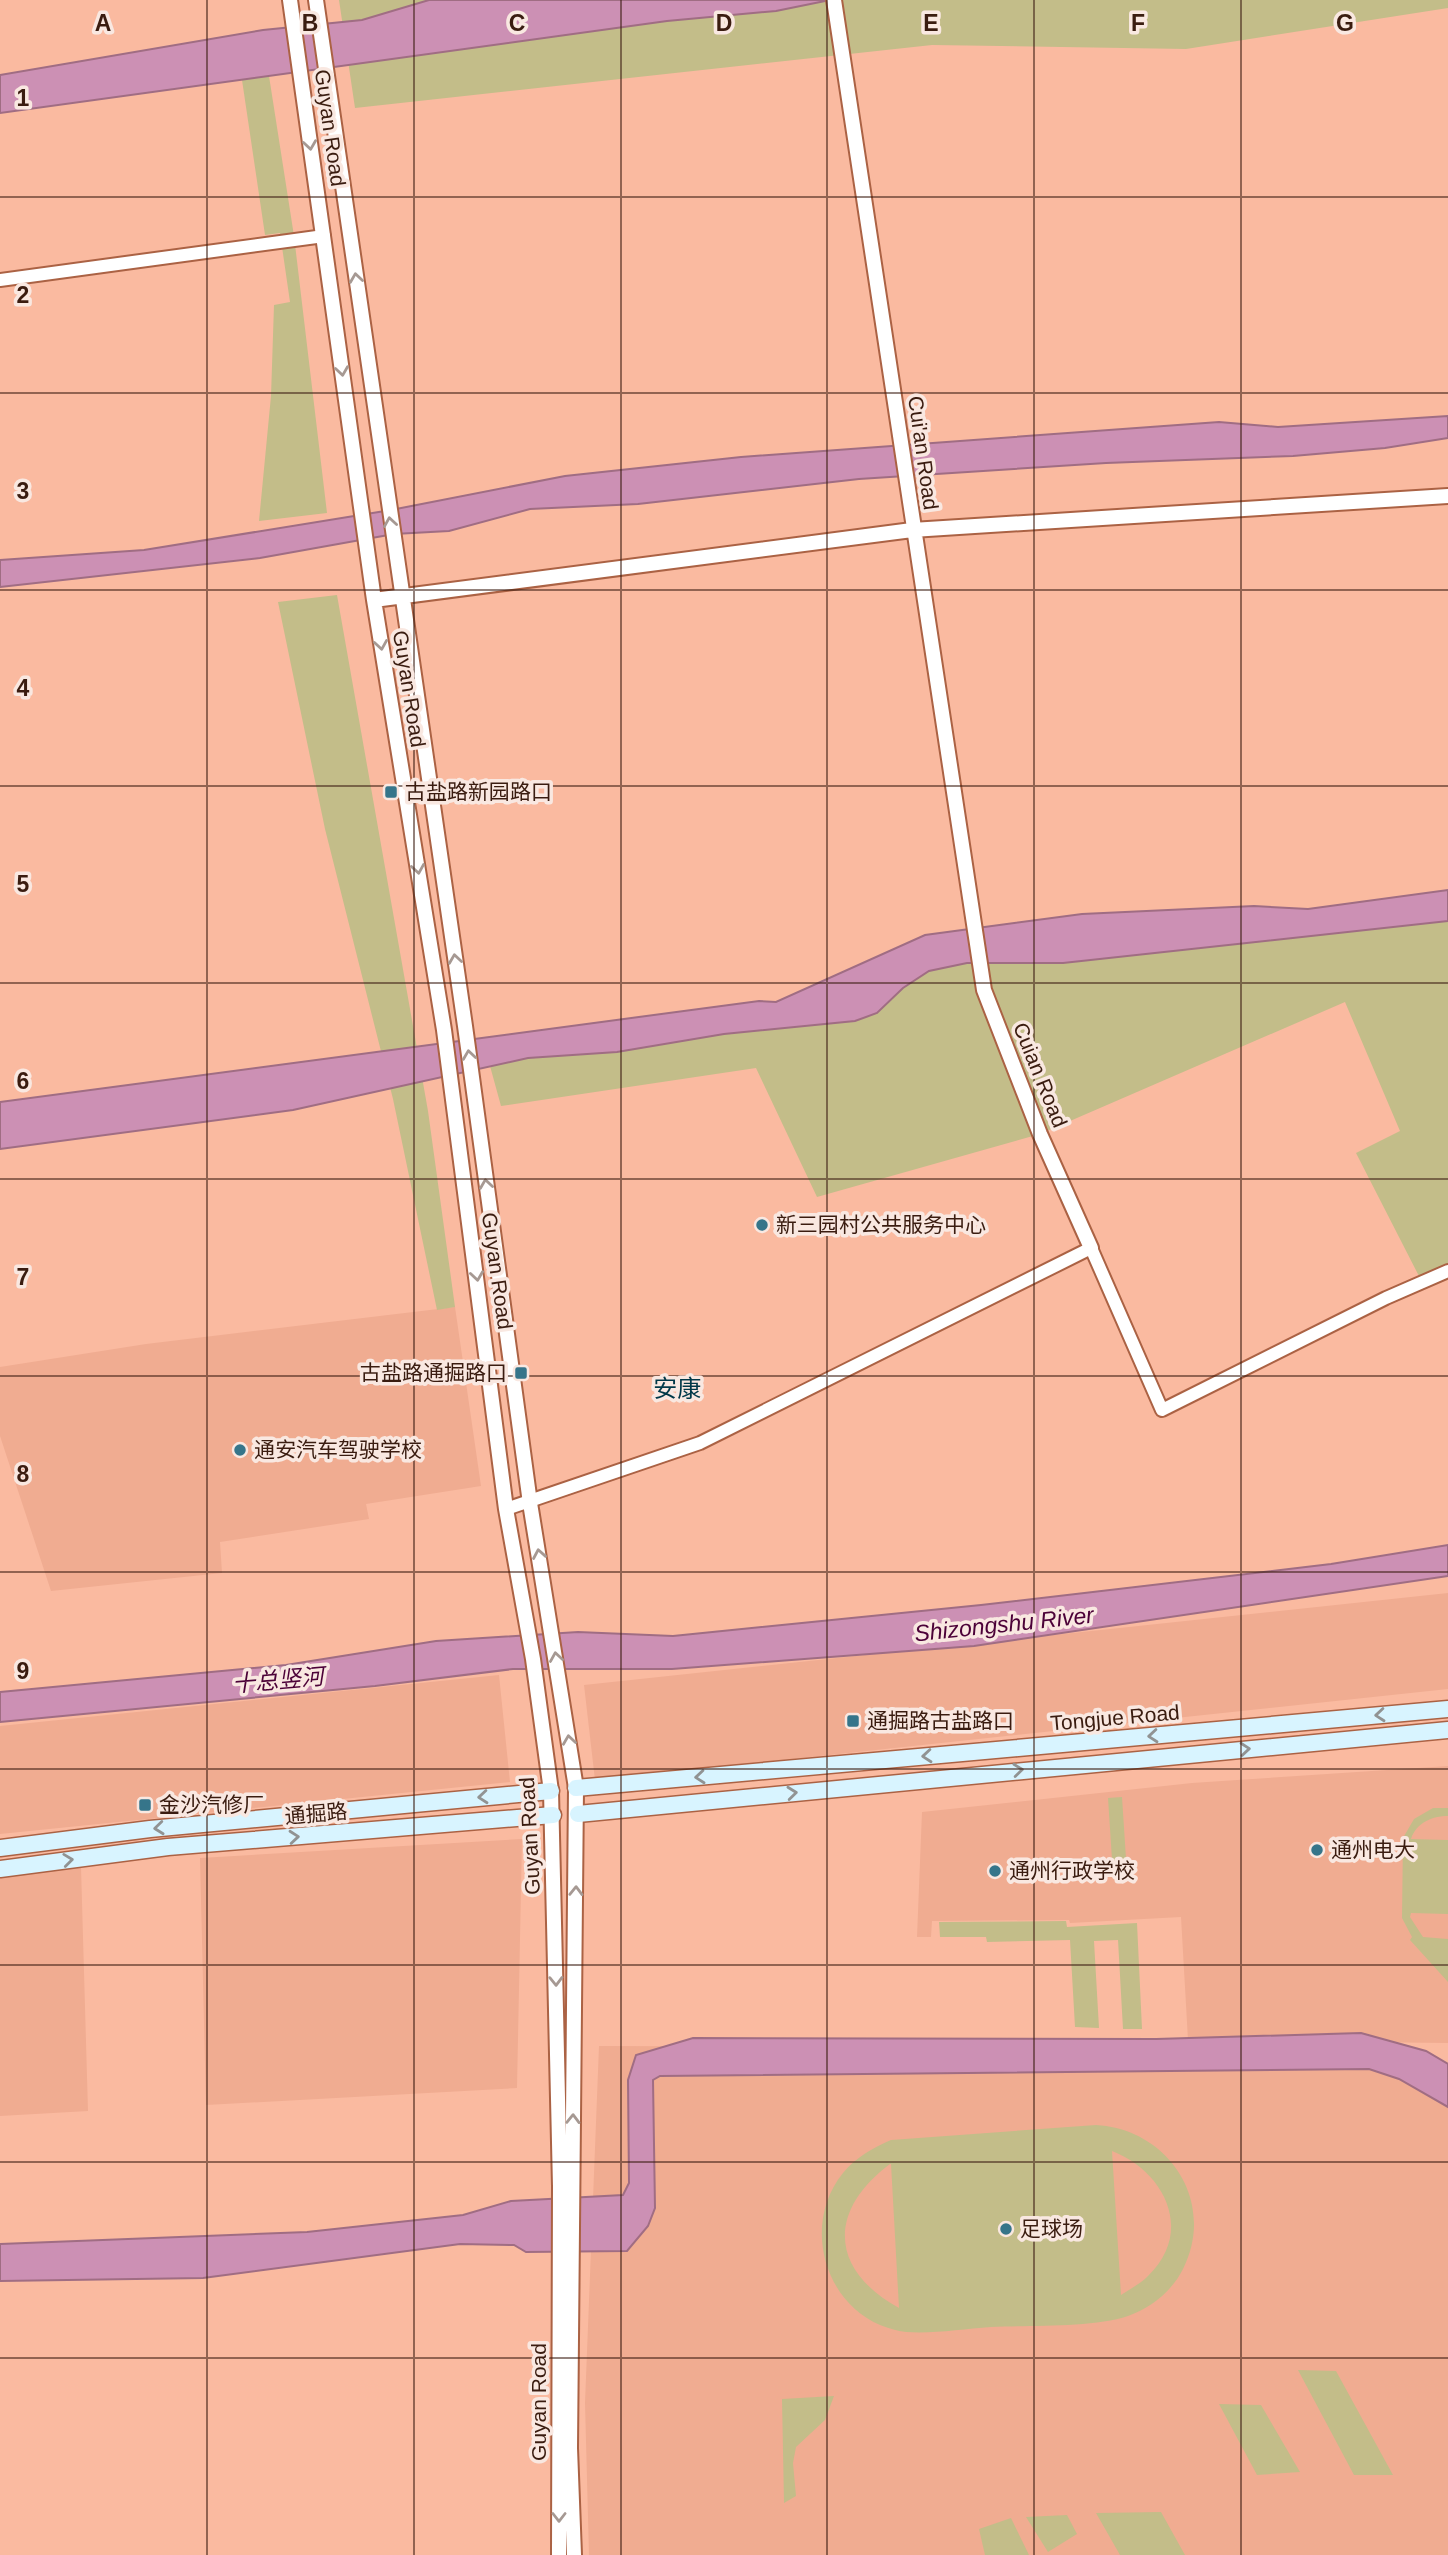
<svg xmlns="http://www.w3.org/2000/svg" width="1448" height="2555" font-family="Arial,'Noto Sans SC',sans-serif">
	<style>
		.built { fill: #f0ac91 }
		.green { fill: #c3bd89; fill-rule: evenodd }
		.water { fill: #cc90b4; stroke: #a06d83; stroke-width: 2 }
		.lines { fill: none; stroke-linecap: round; stroke-linejoin: round }
		.minor-casing { stroke: #ab6244; stroke-width: 16 }
		.tertiary-casing { stroke: #ab6244; stroke-width: 18 }
		.secondary-casing { stroke: #ab6244; stroke-width: 19 }
		.minor { stroke: #fff; stroke-width: 12 }
		.tertiary { stroke: #fff; stroke-width: 14 }
		.secondary { stroke: #d8f4ff; stroke-width: 16 }
		.oneway { stroke: #a69993 }
		.oneway2 { stroke: #919393 }
		.grid { fill: none; stroke: #3a1c10; stroke-width: 2; stroke-opacity: 0.55 }
		.poi-dot { fill: #36758a; stroke: #f9e8e1; stroke-width: 2.5 }
		.labels { text-anchor: middle; stroke-width: 7; stroke-linejoin: round; paint-order: stroke }
		.street-label { font-size: 21px; fill: #3a1c10; stroke: #f9e8e1 }
		.poi-label { font-size: 21px; fill: #3a1c10; stroke: #f9e8e1; text-anchor: start }
		.water-label { font-size: 23px; font-style: italic; fill: #4c0238; stroke: #f9e8e1 }
		.quarter-label { font-size: 24px; fill: #003848; stroke: #f9e8e1 }
		.grid-label { font-size: 23px; text-anchor: middle; font-weight: bold; fill: #3a1c10; stroke: #f9e8e1; stroke-width: 7; stroke-linejoin: round; paint-order: stroke }
	</style>
	<rect width="100%" height="100%" fill="#fabaa0"/>
	<!-- built -->
	<path class="built" d="M455,1307l26,179 -115,18 3,15 -149,23 2,31 -171,18 -51,-155v-69l146,-23z
		M1448,1593v96l-853,91 -11,-95z
		M499,1675l11,107 -510,52v-108z
		M1448,1766v277l-260,-3 -7,-123 -111,6 -1,-3 -137,1 -1,16h-14l5,-125 270,-29z
		M522,1839l-5,249 -311,17 -6,-247z
		M81,1867l7,244 -88,5v-241z
		M599,2046l584,2 190,9 75,26v472h-859l-4,-152z"/>
	<!-- green -->
	<path class="green" d="M339,0h1109v8l-262,41 -254,-4 -577,63z
		M269,76l25,160 33,277 -68,8 12,-125 3,-91 16,-3 -10,-69 -15,2 -23,-155z
		M337,595l91,516 27,196 -18,3 -44,-211 -68,-270 -47,-227z
		M1448,921v350l-26,11 -66,-129 44,-22 -55,-129 -305,132 -223,63 -61,-129 -255,38 -11,-40 38,-8 89,-6 107,-18 131,-13 22,-8 26,-25 26,-17 38,-8h96z
		M1122,1797l5,77 -14,1 -5,-77z
		M1433,1808h15v8c-16,0 -32,7 -37,23l37,1v74l-37,-1 -1,4 13,20 25,2v43l-38,-42 2,-3 -10,-19 1,-80 11,-19z
		M1066,1921l1,6 70,-4 5,106h-19l-5,-89 -24,1 5,87 -24,-1 -5,-87 -83,2 -1,-5h-46l-1,-15z
		M1096,2125c72,4 121,76 87,144 -11,22 -32,39 -55,47 -35,12 -98,9 -137,11 -28,2 -58,7 -85,5 -9,-1 -18,-4 -26,-7 -58,-25 -77,-103 -37,-152 13,-16 30,-25 48,-33zM1112,2151c52,20 83,80 36,125 -8,8 -18,13 -27,19zM890,2164h1l8,144c-69,-38 -72,-97 -9,-144z
		M1298,2370l38,1 57,104h-39z
		M834,2396l-9,24 -29,27 -3,16 3,33 -12,7 -2,-104z
		M1219,2404l42,1 39,67 -43,3z
		M1161,2512l24,43h-65l-24,-42z
		M1067,2515l10,19 -29,18 -22,-35z
		M1011,2518l18,37h-44l-6,-26z"/>
	<!-- water -->
	<path class="water" d="M429,0h401l-54,11 -109,10 -667,92v-38l263,-45 99,-10z
		M1448,416v22l-63,10 -92,8 -187,7 -247,16 -221,25 -108,5 -81,22 -55,3 -134,24 -260,29v-27l144,-10 247,-40 174,-34 176,-19 478,-35 59,5z
		M1448,890v31l-385,42h-96l-38,8 -26,17 -26,25 -22,8 -131,13 -107,18 -89,6 -235,52 -293,39v-47l759,-101 17,1 149,-67 157,-21 172,-8 54,3z
		M1448,1545v31l-474,70 -302,23h-159l-138,17 -375,36v-30l286,-27 150,-24 142,-9 95,4 308,-31 350,-41z
		M1361,2033l65,18 22,13v43l-49,-28 -30,-10 -709,7 -7,4 2,128 -7,18 -21,25 -101,1 -12,-7 -54,-1 -257,34 -203,3v-37l307,-12 156,-17 48,-14 112,-6 6,-12 -1,-103 8,-25 57,-17 463,1z"/>
	<g class="lines">
		<!-- minor casing -->
		<g class="minor-casing">
			<path id="minor" d="M0,280l324,-44
				M1091,1248l71,162 224,-112 62,-27
				M506,1509l194,-66 391,-195"/>
		</g>
		<!-- tertiary casing -->
		<g class="tertiary-casing">
			<path id="tertiary" d="M290,0l84,600 70,430 62,479 27,150 18,132 9,395 -1,369
				M316,0l149,1026 65,477 46,285 -6,660 4,107
				M834,0l150,990 56,144 51,114
				M374,600l538,-70 536,-34"/>
		</g>
		<!-- secondary casing -->
		<g class="secondary-casing">
			<path id="secondary" d="M576,1788l872,-79
				M578,1814l870,-84
				M0,1848l150,-19 401,-38
				M0,1869l168,-22 385,-32"/>
		</g>
		<!-- minor -->
		<use href="#minor" class="minor"/>
		<!-- tertiary -->
		<use href="#tertiary" class="tertiary"/>
		<!-- secondary -->
		<use href="#secondary" class="secondary"/>
	</g>
	<!-- one-way arrows -->
	<defs><path id="oneway-chevron" d="M-2-3.5L2.5 0L-2 3.5" fill="none" stroke-width="1.6" stroke-linecap="round" stroke-linejoin="round" transform="scale(1.75)"/></defs>
	<g class="oneway">
		<use href="#oneway-chevron" transform="translate(310 145) rotate(82)"/>
		<use href="#oneway-chevron" transform="translate(356 278) rotate(-98)"/>
		<use href="#oneway-chevron" transform="translate(342 371) rotate(82)"/>
		<use href="#oneway-chevron" transform="translate(390 522) rotate(-99)"/>
		<use href="#oneway-chevron" transform="translate(381 645) rotate(81)"/>
		<use href="#oneway-chevron" transform="translate(418 869) rotate(81)"/>
		<use href="#oneway-chevron" transform="translate(455 959) rotate(-98)"/>
		<use href="#oneway-chevron" transform="translate(469 1055) rotate(-98)"/>
		<use href="#oneway-chevron" transform="translate(486 1184) rotate(-98)"/>
		<use href="#oneway-chevron" transform="translate(477 1276) rotate(82)"/>
		<use href="#oneway-chevron" transform="translate(539 1554) rotate(-100)"/>
		<use href="#oneway-chevron" transform="translate(556 1657) rotate(-99)"/>
		<use href="#oneway-chevron" transform="translate(569 1740) rotate(-98)"/>
		<use href="#oneway-chevron" transform="translate(576 1891) rotate(-89)"/>
		<use href="#oneway-chevron" transform="translate(556 1981) rotate(89)"/>
		<use href="#oneway-chevron" transform="translate(573 2119) rotate(-89)"/>
		<use href="#oneway-chevron" transform="translate(559 2517) rotate(90)"/>
	</g>
	<g class="oneway2">
		<use href="#oneway-chevron" transform="translate(1380 1715) rotate(175)"/>
		<use href="#oneway-chevron" transform="translate(1153 1736) rotate(175)"/>
		<use href="#oneway-chevron" transform="translate(1245 1749) rotate(-5)"/>
		<use href="#oneway-chevron" transform="translate(927 1756) rotate(175)"/>
		<use href="#oneway-chevron" transform="translate(1018 1770) rotate(-6)"/>
		<use href="#oneway-chevron" transform="translate(700 1777) rotate(175)"/>
		<use href="#oneway-chevron" transform="translate(792 1793) rotate(-6)"/>
		<use href="#oneway-chevron" transform="translate(483 1797) rotate(175)"/>
		<use href="#oneway-chevron" transform="translate(159 1828) rotate(174)"/>
		<use href="#oneway-chevron" transform="translate(294 1837) rotate(-5)"/>
		<use href="#oneway-chevron" transform="translate(68 1860) rotate(-7)"/>
	</g>
	<!-- grid -->
	<path class="grid" d="M207,0v2555M414,0v2555M621,0v2555M827,0v2555M1034,0v2555M1241,0v2555M0,197h1448M0,393h1448M0,590h1448M0,786h1448M0,983h1448M0,1179h1448M0,1376h1448M0,1572h1448M0,1769h1448M0,1965h1448M0,2162h1448M0,2358h1448"/>
	<!-- markers -->
	<g class="poi-dot">
		<rect x="384" y="785" width="14" height="14" rx="3.5"/>
		<circle cx="762" cy="1225" r="7"/>
		<rect x="514" y="1366" width="14" height="14" rx="3.5"/>
		<circle cx="240" cy="1450" r="7"/>
		<rect x="846" y="1714" width="14" height="14" rx="3.5"/>
		<rect x="138" y="1798" width="14" height="14" rx="3.5"/>
		<circle cx="1317" cy="1850" r="7"/>
		<circle cx="995" cy="1871" r="7"/>
		<circle cx="1006" cy="2229" r="7"/>
	</g>
	<g class="labels">
		<!-- street labels -->
		<g class="street-label">
			<text transform="translate(330 128) rotate(82)" y="7">Guyan Road</text>
			<text transform="translate(923 453) rotate(82)" y="7">Cui'an Road</text>
			<text transform="translate(409 689) rotate(81)" y="7">Guyan Road</text>
			<text transform="translate(1040 1075) rotate(68)" y="7">Cuian Road</text>
			<text transform="translate(497 1271) rotate(82)" y="7">Guyan Road</text>
			<text transform="translate(1115 1718) rotate(-5)" y="7">Tongjue Road</text>
			<text transform="translate(316 1814) rotate(-5)" y="7">通掘路</text>
			<text transform="translate(530 1836) rotate(-93)" y="7">Guyan Road</text>
			<text transform="translate(539 2402) rotate(-90)" y="7">Guyan Road</text>
		</g>
		<!-- poi labels -->
		<g class="poi-label">
			<text x="405" y="799">古盐路新园路口</text>
			<text x="776" y="1232">新三园村公共服务中心</text>
			<text x="507" y="1380" text-anchor="end">古盐路通掘路口</text>
			<text x="254" y="1457">通安汽车驾驶学校</text>
			<text x="867" y="1728">通掘路古盐路口</text>
			<text x="159" y="1812">金沙汽修厂</text>
			<text x="1331" y="1857">通州电大</text>
			<text x="1009" y="1878">通州行政学校</text>
			<text x="1020" y="2236">足球场</text>
		</g>
		<!-- water labels -->
		<g class="water-label">
			<text transform="translate(1004 1624) rotate(-6)" y="8">Shizongshu River</text>
			<text transform="translate(278 1680) rotate(-5)" y="8">十总竖河</text>
		</g>
		<!-- quarter labels -->
		<g class="quarter-label">
			<text x="677" y="1397">安康</text>
		</g>
	</g>
	<g class="grid-label">
		<text x="103" y="31">A</text>
		<text x="310" y="31">B</text>
		<text x="517" y="31">C</text>
		<text x="724" y="31">D</text>
		<text x="931" y="31">E</text>
		<text x="1138" y="31">F</text>
		<text x="1345" y="31">G</text>
		<text x="23" y="106">1</text>
		<text x="23" y="303">2</text>
		<text x="23" y="499">3</text>
		<text x="23" y="696">4</text>
		<text x="23" y="892">5</text>
		<text x="23" y="1089">6</text>
		<text x="23" y="1285">7</text>
		<text x="23" y="1482">8</text>
		<text x="23" y="1679">9</text>
	</g>
</svg>
